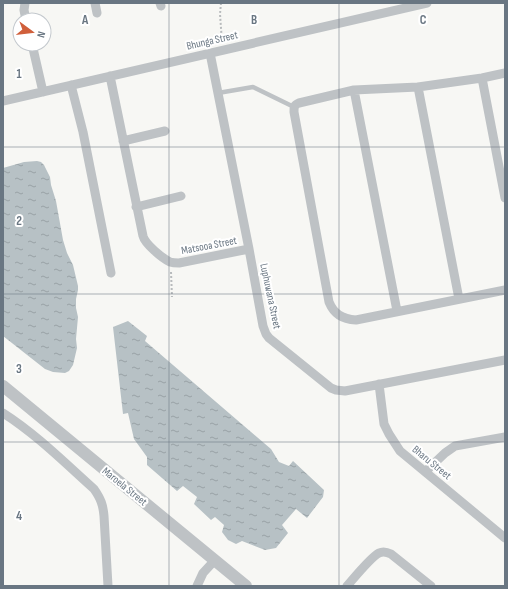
<svg xmlns="http://www.w3.org/2000/svg" width="508" height="589" font-family="'Sofia Sans Condensed',sans-serif">
	<style>
		.water { fill: url(#water-ripples) }
		.lines { fill: none; stroke-linecap: round; stroke-linejoin: round }
		.path { stroke: #b8bbbd; stroke-width: 2; stroke-dasharray: 2 2; stroke-linecap: butt }
		.service { stroke: #bec2c5; stroke-width: 4.5 }
		.minor { stroke: #bec2c5; stroke-width: 9 }
		.tertiary { stroke: #bec2c5; stroke-width: 12 }
		.grid { fill: none; stroke: #697682; stroke-width: 1; stroke-opacity: 0.55 }
		.labels { text-anchor: middle; stroke-width: 4; stroke-linejoin: round; paint-order: stroke }
		.street-label { font-size: 11px; fill: #697682; stroke: #fff }
		.grid-label { font-size: 13px; text-anchor: middle; font-weight: bold; fill: #697682; stroke: #fff; stroke-width: 4; stroke-linejoin: round; paint-order: stroke }
	</style>
	<defs>
		<pattern id="water-ripples" width="26" height="14" patternUnits="userSpaceOnUse"><rect width="26" height="14" fill="#b7c1c5"/><path d="M2 4q2-2 4 0t4 0M15 11q2-2 4 0t4 0" fill="none" stroke="#99a1a5"/></pattern>
	</defs>
	<rect width="100%" height="100%" fill="#f7f7f4"/>
	<!-- water -->
	<path class="water" d="M37,161l4,1 3,3 6,12 1,8 5,16 7,39 4,13 6,12 5,21v4l-2,9v9l2,9 -2,22 1,9 -4,17 -4,6 -4,2 -12,-1 -8,-3 -42,-33v-168l21,-6z
		M128,321l19,15 -2,5 126,108 8,13 10,4 4,-5 31,29 -1,7 -16,21 -11,-9 -14,16 6,8 -12,15 -11,2 -23,-9 -6,3 -8,-4 -6,-8 2,-7 -9,-8 -4,3 -17,-16 3,-7 -14,-11 -6,5 -30,-26v-8l-13,-18 -6,-26 -5,1 -10,-87z"/>
	<g class="lines">
		<!-- path -->
		<path class="path" d="M221,3l-1,11 2,28
			M171,272l1,25"/>
		<!-- service -->
		<path class="service" d="M218,93l35,-6 41,20"/>
		<!-- minor -->
		<path class="minor" d="M25,3l-1,7 2,10
			M95,3l2,10
			M160,3l1,3
			M32,44l11,48
			M210,53l39,196 14,77 3,8 3,4 62,50 5,2 9,1 160,-31
			M505,73l-23,5 -64,9 -64,3 -55,13c-5,2 -5,4 -5,9l35,190c5,12 13,17 27,18l149,-30
			M110,76l33,160c2,8 19,22 27,26 3,1 6,1 9,1l70,-14
			M482,78l23,120
			M71,85l12,47 28,141
			M418,87l41,212
			M354,90l43,221
			M3,101l424,-98
			M123,141l42,-10
			M136,207l45,-11
			M379,384l5,40 5,10 11,17 105,87
			M3,413c33,21 62,50 91,76 7,10 9,16 10,27l4,70
			M425,472l20,-19 10,-7 50,-9
			M197,586l6,-13 12,-13
			M347,586c7,-8 24,-29 32,-33 4,-2 8,-1 12,1l40,32"/>
		<!-- tertiary -->
		<path class="tertiary" d="M3,386l243,200"/>
	</g>
	<!-- grid -->
	<path class="grid" d="M169,3v583M339,3v583M3,147h502M3,294h502M3,442h502"/>
	<g class="labels">
		<!-- street labels -->
		<g class="street-label">
			<text transform="translate(212 40) rotate(-13)" y="4">Bhunga Street</text>
			<text transform="translate(209 245) rotate(-11)" y="4">Matsooa Street</text>
			<text transform="translate(271 296) rotate(78)" y="4">Luphuwana Street</text>
			<text transform="translate(432 462) rotate(39)" y="4">Bharu Street</text>
			<text transform="translate(125 486) rotate(39)" y="4">Maroela Street</text>
		</g>
	</g>
	<g class="grid-label">
		<text x="85" y="24">A</text>
		<text x="254" y="24">B</text>
		<text x="423" y="24">C</text>
		<text x="19" y="78">1</text>
		<text x="19" y="225">2</text>
		<text x="19" y="373">3</text>
		<text x="19" y="520">4</text>
	</g>
	<!-- border -->
	<rect width="508" height="589" fill="none" stroke="#697682" stroke-width="8"/>
	<!-- north arrow -->
	<g transform="translate(32 32) rotate(105)"><circle r="19" fill="#ffffff" stroke="#c3c8cd"/>
	<path d="M0-3L7 15L0 10L-7 15Z" fill="#d05f3b"/>
	<text y="-6" font-size="11" font-weight="bold" text-anchor="middle" fill="#697682">N</text>
	</g>
</svg>
